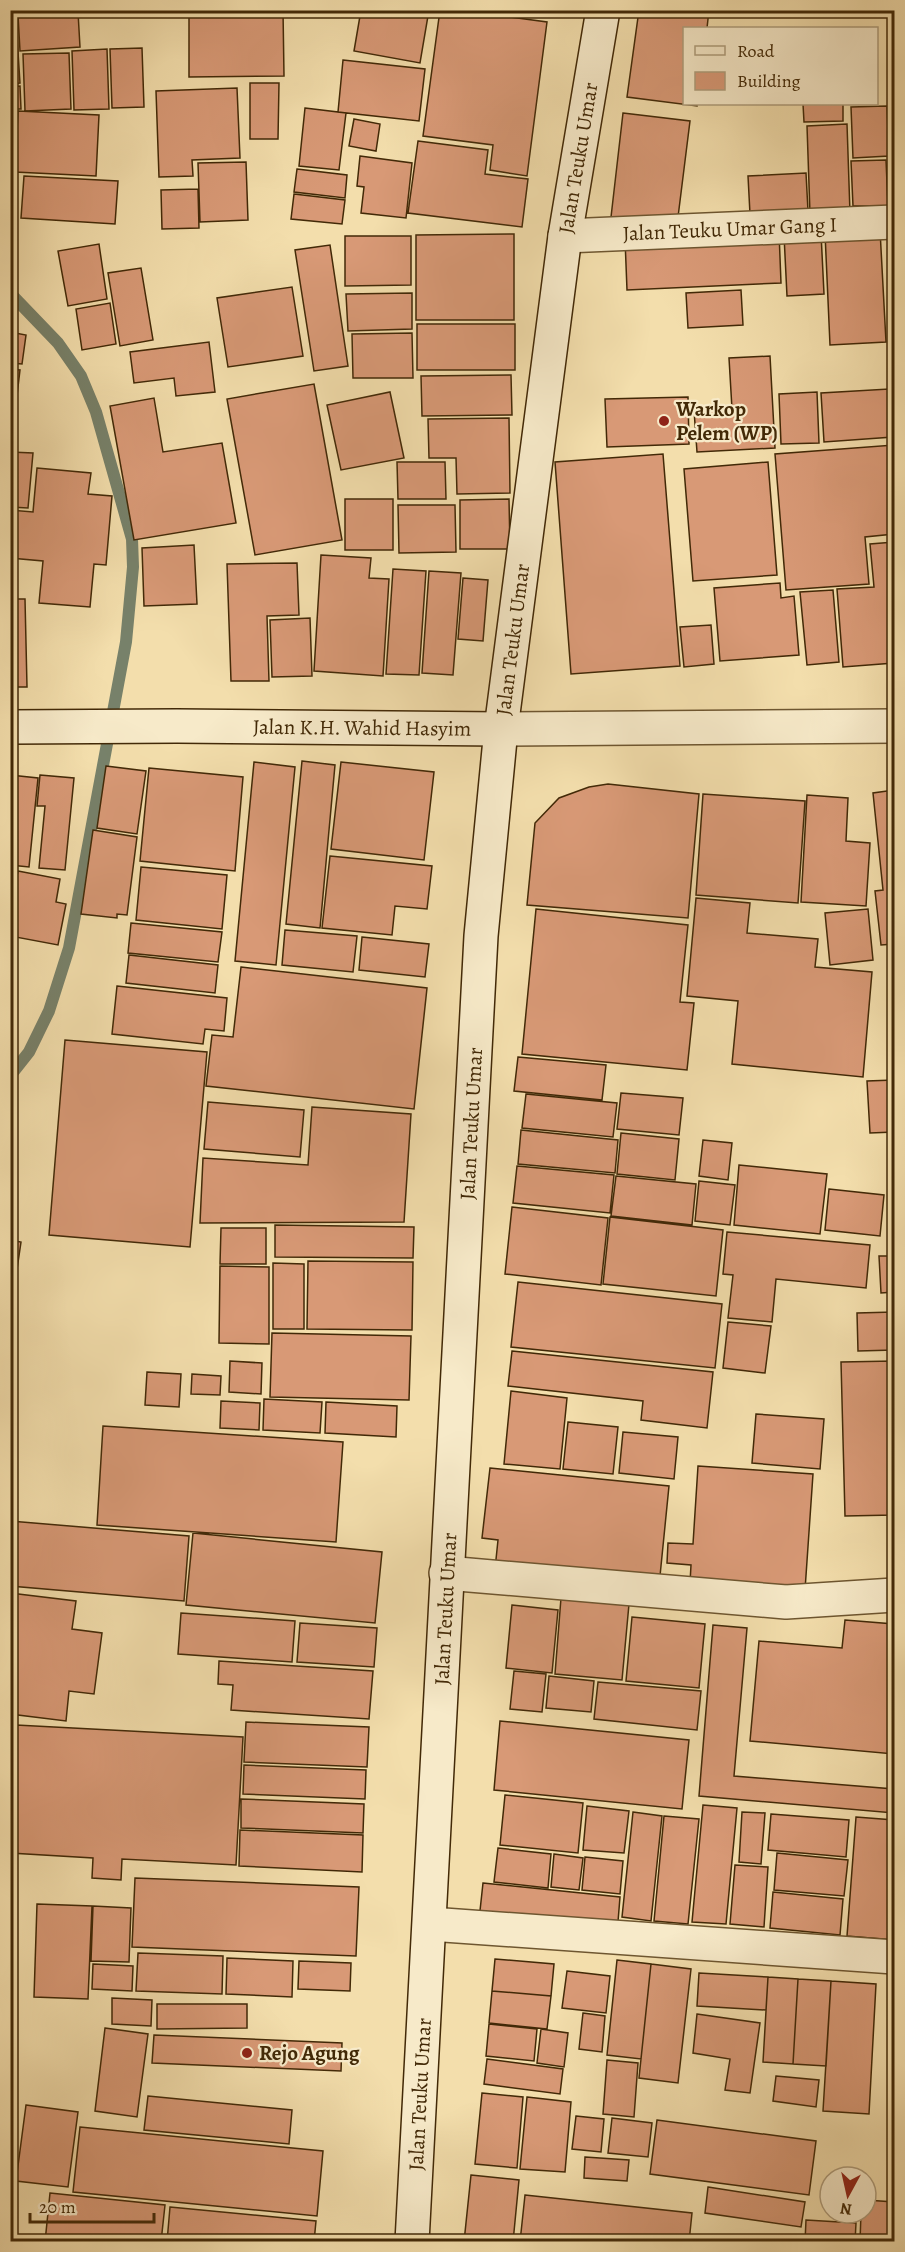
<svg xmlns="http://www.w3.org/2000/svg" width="905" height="2252" font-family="Alegreya,serif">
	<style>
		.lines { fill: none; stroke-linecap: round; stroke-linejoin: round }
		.stream { stroke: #77816a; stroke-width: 12 }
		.building { fill: #d89976; stroke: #422907; stroke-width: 1.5 }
		.street-casing { stroke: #6e5630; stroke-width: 36 }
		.secondary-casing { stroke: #422907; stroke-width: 36 }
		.street { stroke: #f7eac9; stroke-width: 33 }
		.secondary { stroke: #f7eac9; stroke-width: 33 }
		.poi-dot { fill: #8f2418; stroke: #f7eac9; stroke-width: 2 }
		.labels { text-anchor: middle; stroke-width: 4.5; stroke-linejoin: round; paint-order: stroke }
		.street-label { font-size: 21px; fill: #422907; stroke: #f7eac9 }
		.poi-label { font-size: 21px; font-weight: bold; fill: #422907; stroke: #f7eac9; text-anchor: start }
	</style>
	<rect width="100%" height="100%" fill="#f3deac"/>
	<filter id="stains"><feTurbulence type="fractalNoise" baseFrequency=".00333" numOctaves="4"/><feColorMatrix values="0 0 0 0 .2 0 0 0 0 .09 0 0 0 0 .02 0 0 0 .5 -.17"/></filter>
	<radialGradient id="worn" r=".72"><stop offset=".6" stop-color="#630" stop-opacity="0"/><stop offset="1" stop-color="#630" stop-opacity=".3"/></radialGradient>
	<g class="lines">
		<!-- stream -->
		<path class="stream" d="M10,293l48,50 23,33 15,36 36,127 1,28 -7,75 -57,306 -20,63 -20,41 -19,24"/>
	</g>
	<!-- building -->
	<path class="building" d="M189,10h94l1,66 -95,1z
		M361,10h68l-9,53 -66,-12z
		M440,10h19l88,12 -20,154 -37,-6 3,-25 -70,-9z
		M504,10h40v4z
		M639,10h70l-2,18h-23v76h13v2l-70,-9z
		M78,12l2,35 -60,4 -2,-36z
		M10,21h6l4,62 -10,1z
		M142,48l2,59 -32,1 -2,-59z
		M107,49l2,60 -35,1 -2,-59z
		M69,53l2,56 -46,2 -2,-57z
		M343,60l82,9 -6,52 -81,-9z
		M888,76h6v31h-5z
		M250,83h29l-1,56h-28z
		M20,86l1,23h-11v-22z
		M237,88l3,70 -48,2 1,16 -34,1 -3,-86z
		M803,104h40v17l-39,1z
		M887,106l2,50 -36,2 -2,-51z
		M305,108l41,5 -7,57 -40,-4z
		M18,111l81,4 -3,61 -81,-4z
		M889,111h5v32h-4z
		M623,113l67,8 -13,104 -66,-8z
		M10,114l3,57h-3z
		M354,119l26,5 -4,27 -27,-5z
		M847,124l3,89 -40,1 -3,-88z
		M418,141l70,9 -3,24 43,5 -6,48 -114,-14z
		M892,146h2v59h-2z
		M360,156l52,7 -6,55 -45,-5 3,-26 -7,-1z
		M886,160l2,46h-35l-2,-45z
		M246,162l2,58 -48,2 -2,-59z
		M297,169l50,6 -2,23 -51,-6z
		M806,173l2,38 -58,3 -2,-38z
		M24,176l94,5 -3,43 -94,-6z
		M198,189l1,39 -37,1 -1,-39z
		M294,194l51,6 -3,24 -51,-5z
		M880,230l6,112 -56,3 -5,-112z
		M779,232l2,51 -154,7 -2,-51z
		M821,233l3,61 -37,2 -3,-61z
		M514,234v86h-98v-85z
		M345,236h66v49l-66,1z
		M99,244l8,55 -39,7 -10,-55z
		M330,245l18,121 -34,5 -19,-121z
		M141,268l12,72 -33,6 -12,-73z
		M292,287l11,69 -75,11 -11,-69z
		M741,290l2,35 -55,3 -2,-35z
		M412,293v36l-64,2 -2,-37z
		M110,303l6,41 -34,6 -6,-41z
		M417,324h98v46h-98z
		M10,332l16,3 -4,29 -12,-1z
		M412,333l1,45h-60l-1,-44z
		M209,342l6,50 -39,4 -2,-18 -40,5 -4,-31z
		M770,356l5,92 -78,4 -3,-42 38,-1 -3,-51z
		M10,369l10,1 -7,59h-3z
		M511,375l1,40 -90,1 -1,-40z
		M314,384l28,156 -87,15 -28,-156z
		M889,389l4,48 -69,5 -3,-49z
		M390,392l14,66 -63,12 -14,-65z
		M817,392l2,51 -38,1 -2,-50z
		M688,397l1,47 -82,3 -2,-48z
		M154,398l9,54 59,-9 14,80 -102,17 -24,-134z
		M509,418l1,75 -53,1 -1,-36h-27l-1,-39z
		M894,445v89l-29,3 4,47 -83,6 -11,-136z
		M10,452l23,1 -5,55 -18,-1z
		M663,454l17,212 -109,8 -16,-212z
		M397,462h48l1,37h-48z
		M768,462l9,113 -84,6 -9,-112z
		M37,468l54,5 -3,21 24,2 -6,69 -12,-1 -4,43 -51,-4 4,-42 -33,-3v-48l23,2z
		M345,499h48v51h-48z
		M509,499l1,50h-50v-49z
		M398,505h57l1,47 -57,1z
		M894,542v121l-51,4 -6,-78 37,-2 -4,-43z
		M194,545l3,59 -53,2 -2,-58z
		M321,555l50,3 -2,20 20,1 -6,97 -69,-5z
		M297,563l2,52 -32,1 2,65h-38l-4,-117z
		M393,569l33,2 -7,104 -33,-1z
		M429,571l32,2 -8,102 -31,-2z
		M463,578l25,2 -5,61 -25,-2z
		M780,583l1,15 13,-2 5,59 -79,6 -6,-73z
		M833,590l6,72 -32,3 -7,-73z
		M10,599h15l2,88h-17z
		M310,618l2,58 -40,1 -2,-57z
		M711,625l3,39 -30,3 -4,-40z
		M302,761l33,4 -15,163 -34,-4z
		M254,762l41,5 -19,198 -41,-4z
		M341,762l93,10 -10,88 -93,-11z
		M106,766l40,5 -9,63 -40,-6z
		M149,768l94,9 -8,94 -95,-10z
		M10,775l28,3 -9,89 -19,-2z
		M40,775l34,3 -9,92 -26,-2 6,-62h-8z
		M608,784l91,10 -11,124 -161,-13 8,-82 24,-25 30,-11z
		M894,790v154l-13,1 -6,-54 8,-1 -10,-97z
		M703,794l102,7 -7,102 -102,-8z
		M807,795l41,3 -2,43 24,2 -4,63 -65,-4z
		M93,830l44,7 -10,78 -10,-1v4l-36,-4z
		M330,856l102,10 -5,43 -32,-3 -3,29 -70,-7z
		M141,867l86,8 -5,54 -86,-9z
		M18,871l42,8 -4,23 10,2 -8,41 -48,-9v-26z
		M696,898l54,5 -3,30 71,6 -3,28 57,5 -9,105 -131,-13 6,-63 -51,-5z
		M536,909l152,16 -8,77 14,1 -7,67 -165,-16z
		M868,909l5,51 -43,5 -5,-52z
		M131,923l91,9 -4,30 -90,-9z
		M285,930l72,6 -4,36 -71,-7z
		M362,937l67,7 -4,33 -66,-7z
		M129,955l89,10 -3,28 -89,-10z
		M241,967l186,21 -13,121 -208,-23 6,-51 21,2z
		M117,986l110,12 -3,33 -19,-2 -2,15 -91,-10z
		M65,1040l142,12 -17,195 -141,-12z
		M518,1057l88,8 -4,35 -88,-9z
		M894,1080v52l-24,1 -3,-52z
		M621,1093l62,5 -4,37 -62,-6z
		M526,1094l91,9 -4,34 -91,-9z
		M208,1102l96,8 -4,47 -96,-8z
		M312,1107l99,7 -7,108 -204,1 3,-65 105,7z
		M521,1130l97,10 -3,33 -97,-9z
		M621,1133l58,6 -4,41 -58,-6z
		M703,1140l29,3 -4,37 -29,-4z
		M739,1165l88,9 -7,60 -86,-9z
		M517,1166l97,9 -4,38 -97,-10z
		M616,1176l80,8 -4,41 -81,-9z
		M699,1181l36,4 -5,40 -35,-4z
		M829,1189l55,6 -4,41 -55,-6z
		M512,1207l96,11 -7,67 -96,-11z
		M610,1217l113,13 -7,66 -113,-12z
		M275,1225l139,2 -1,31 -138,-1z
		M221,1228h45v36h-46z
		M727,1232l143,13 -4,43 -90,-9 -4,43 -44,-4 5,-43 -10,-1z
		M10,1240l11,2 -11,75z
		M879,1256h15v36l-13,1z
		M308,1261l105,1 -1,68 -105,-1z
		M273,1263l31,1v65h-31z
		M220,1266l49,1v77l-50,-1z
		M518,1282l204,22 -7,64 -204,-21z
		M894,1312v38l-36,1 -1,-38z
		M728,1322l43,4 -6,47 -42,-5z
		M272,1333l139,3 -2,64 -139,-3z
		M512,1351l201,21 -6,56 -66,-8 2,-19 -135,-15z
		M230,1361l32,2 -1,31 -32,-2z
		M894,1361v154l-49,1 -4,-154z
		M147,1372l34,2 -2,33 -34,-2z
		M192,1374l29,2 -1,19 -29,-1z
		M511,1391l56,7 -7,71 -56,-5z
		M264,1399l58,3 -2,31 -57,-3z
		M221,1401l39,2 -1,27 -39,-2z
		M326,1402l71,4 -1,31 -71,-4z
		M756,1414l68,5 -4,50 -68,-6z
		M568,1422l50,5 -5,47 -50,-5z
		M103,1426l240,16 -7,100 -239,-17z
		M623,1432l55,5 -4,42 -55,-6z
		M698,1466l115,8 -8,116 -115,-7 1,-18 -24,-2 1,-20 25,1z
		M490,1468l179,18 -10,100 -164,-17 3,-29 -16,-2z
		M10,1521l179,15 -5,65 -174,-15z
		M193,1533l189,19 -7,71 -189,-18z
		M10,1593l66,8 -4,28 30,4 -8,61 -25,-3 -3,30 -56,-7z
		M561,1598l68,6 -7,76 -67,-6z
		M512,1605l46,5 -6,63 -46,-5z
		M181,1613l114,8 -3,41 -114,-8z
		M632,1617l73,7 -6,64 -73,-7z
		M845,1620l49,4v130l-144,-13 9,-100 83,7z
		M300,1623l77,5 -3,39 -77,-5z
		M713,1625l34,3 -13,148 160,13v24l-195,-17z
		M219,1661l154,10 -4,48 -138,-9 2,-25 -15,-1z
		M514,1671l32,3 -4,38 -32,-3z
		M549,1676l45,5 -3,31 -45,-4z
		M598,1682l103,9 -4,39 -103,-11z
		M500,1721l189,19 -7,69 -188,-19z
		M246,1722l123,5 -2,40 -123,-5z
		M16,1725l227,12 -7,128 -114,-6 -1,21 -29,-2 1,-20 -83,-5z
		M244,1765l122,5 -1,29 -122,-5z
		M505,1795l78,8 -5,50 -78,-8z
		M241,1799l123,5 -1,29 -122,-5z
		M703,1805l34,3 -11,116 -34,-2z
		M587,1806l42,5 -5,42 -41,-3z
		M633,1812l29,4 -11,105 -29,-4z
		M742,1812l23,1 -4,51 -22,-2z
		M771,1814l78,6 -3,37 -78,-7z
		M664,1816l35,3 -11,105 -34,-3z
		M856,1817l38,3v120l-47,-4z
		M240,1830l123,5 -1,37 -123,-6z
		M498,1848l53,6 -3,34 -54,-6z
		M777,1853l71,7 -4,36 -70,-6z
		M554,1854l29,4 -4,32 -28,-3z
		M585,1857l38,4 -3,33 -38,-4z
		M735,1865l33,2 -4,60 -34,-3z
		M135,1878l224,9 -3,69 -224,-9z
		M483,1883l137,14 -3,37 -138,-14z
		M773,1892l70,7 -3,36 -70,-7z
		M37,1904l55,2 -4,93 -54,-2z
		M93,1906l38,2 -2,54 -38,-1z
		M138,1953l85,3 -1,38 -86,-3z
		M227,1958l66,3 -1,36 -66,-3z
		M495,1959l59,5 -3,32 -59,-5z
		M617,1960l34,4 -10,95 -34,-4z
		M299,1961l52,2 -1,28 -52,-2z
		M93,1964l40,2 -1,25 -40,-2z
		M651,1964l40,5 -13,114 -39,-5z
		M567,1971l43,5 -4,37 -44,-5z
		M699,1973l69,4 -2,33 -69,-4z
		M768,1977l30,2 -5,85 -30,-2z
		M798,1979l33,2 -5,85 -33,-2z
		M831,1981l45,3 -7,130 -46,-3z
		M492,1991l59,5 -4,33 -58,-6z
		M112,1998l40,2 -1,26 -39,-2z
		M157,2004h90v24l-90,1z
		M583,2013l22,3 -3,36 -23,-3z
		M697,2014l63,9 -10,70 -25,-3 5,-31 -37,-6z
		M489,2024l48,5 -3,32 -48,-5z
		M105,2028l43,6 -11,83 -42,-6z
		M541,2029l27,4 -4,34 -27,-4z
		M154,2035l188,8 -1,28 -189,-8z
		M487,2059l76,10 -3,25 -76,-10z
		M607,2060l31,3 -4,54 -31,-3z
		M776,2076l43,4 -3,27 -43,-6z
		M482,2093l41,4 -6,71 -42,-4z
		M148,2096l144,14 -3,34 -145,-14z
		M527,2097l44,5 -6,70 -45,-3z
		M26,2105l52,7 -10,75 -52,-6z
		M576,2116l28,3 -3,33 -29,-3z
		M612,2118l40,5 -4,34 -40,-4z
		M657,2120l159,21 -7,54 -159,-21z
		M80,2127l243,24 -6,65 -244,-24z
		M585,2157l44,3 -2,21 -43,-3z
		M471,2175l48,5 -6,62h-49z
		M708,2187l97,15 -4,25 -96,-14z
		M50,2193l115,12 -4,37h-116z
		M525,2195l167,18 -3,29h-169z
		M866,2200l28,2v40h-34l1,-29h5z
		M170,2207l146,14 -2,21h-147z
		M806,2220l50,3 -1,19h-50z
		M701,2239l46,3h-46z"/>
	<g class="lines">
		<!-- street casing -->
		<g class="street-casing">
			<g id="street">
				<path id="s1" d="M565,236l329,-14"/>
				<path d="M501,729l393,-3"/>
				<path d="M446,1573l340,29 108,-7"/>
				<path d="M430,1924l464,33"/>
			</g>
		</g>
		<!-- secondary casing -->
		<g class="secondary-casing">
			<g id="secondary">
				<path id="s2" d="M10,727l167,-1 324,3"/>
				<path id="s3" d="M412,2242l69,-1306 20,-207 64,-493 38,-226"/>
			</g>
		</g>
		<!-- street -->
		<use href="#street" class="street"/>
		<!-- secondary -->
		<use href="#secondary" class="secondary"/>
	</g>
	<!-- markers -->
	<g class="poi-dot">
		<circle cx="664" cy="421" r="6"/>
		<circle cx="247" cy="2053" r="6"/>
	</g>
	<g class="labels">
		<!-- street labels -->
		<g class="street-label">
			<text dy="7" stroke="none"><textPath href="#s3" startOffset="2092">Jalan Teuku Umar</textPath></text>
			<text dy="7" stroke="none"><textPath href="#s1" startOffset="165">Jalan Teuku Umar Gang I</textPath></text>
			<text dy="7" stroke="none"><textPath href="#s3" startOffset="1606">Jalan Teuku Umar</textPath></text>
			<text dy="7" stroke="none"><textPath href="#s2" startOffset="352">Jalan K.H. Wahid Hasyim</textPath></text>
			<text dy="7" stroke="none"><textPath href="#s3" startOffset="1120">Jalan Teuku Umar</textPath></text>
			<text dy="7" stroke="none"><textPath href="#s3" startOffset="634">Jalan Teuku Umar</textPath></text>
			<text dy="7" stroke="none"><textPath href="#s3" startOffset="148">Jalan Teuku Umar</textPath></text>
		</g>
		<!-- poi labels -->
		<g class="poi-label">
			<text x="676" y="416">Warkop<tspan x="676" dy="24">Pelem (WP)</tspan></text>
			<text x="259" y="2060">Rejo Agung</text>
		</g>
	</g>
	<!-- margin -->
	<rect width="905" height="2252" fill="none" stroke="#f3deac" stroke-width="36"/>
	<rect x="12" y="12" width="881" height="2228" fill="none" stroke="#422907" stroke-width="3"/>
	<rect x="18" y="18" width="869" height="2216" fill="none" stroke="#422907" stroke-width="1.5"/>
	<!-- legend -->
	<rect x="683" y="27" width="195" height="78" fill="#f7eac9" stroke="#af9d7b" stroke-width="1.5"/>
	<rect x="695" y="46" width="30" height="9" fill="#f7eac9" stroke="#af9d7b" stroke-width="1.5"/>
	<text x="737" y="57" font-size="18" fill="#422907">Road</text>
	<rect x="695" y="72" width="30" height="18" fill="#d89976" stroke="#af9d7b" stroke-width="1.5"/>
	<text x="737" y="87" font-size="18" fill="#422907">Building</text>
	<!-- north arrow -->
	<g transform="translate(848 2195) rotate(188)"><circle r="28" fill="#f7eac9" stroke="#af9d7b" stroke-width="1.5"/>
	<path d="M0-4.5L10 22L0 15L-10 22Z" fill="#8f2418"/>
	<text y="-9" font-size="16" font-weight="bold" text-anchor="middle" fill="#422907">N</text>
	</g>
	<!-- scale -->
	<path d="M30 2213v9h124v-9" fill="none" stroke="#422907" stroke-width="3"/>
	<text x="39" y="2213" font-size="18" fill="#422907" stroke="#f7eac9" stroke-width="4.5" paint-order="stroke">20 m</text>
	<rect width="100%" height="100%" filter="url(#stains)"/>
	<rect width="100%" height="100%" fill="url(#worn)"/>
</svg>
